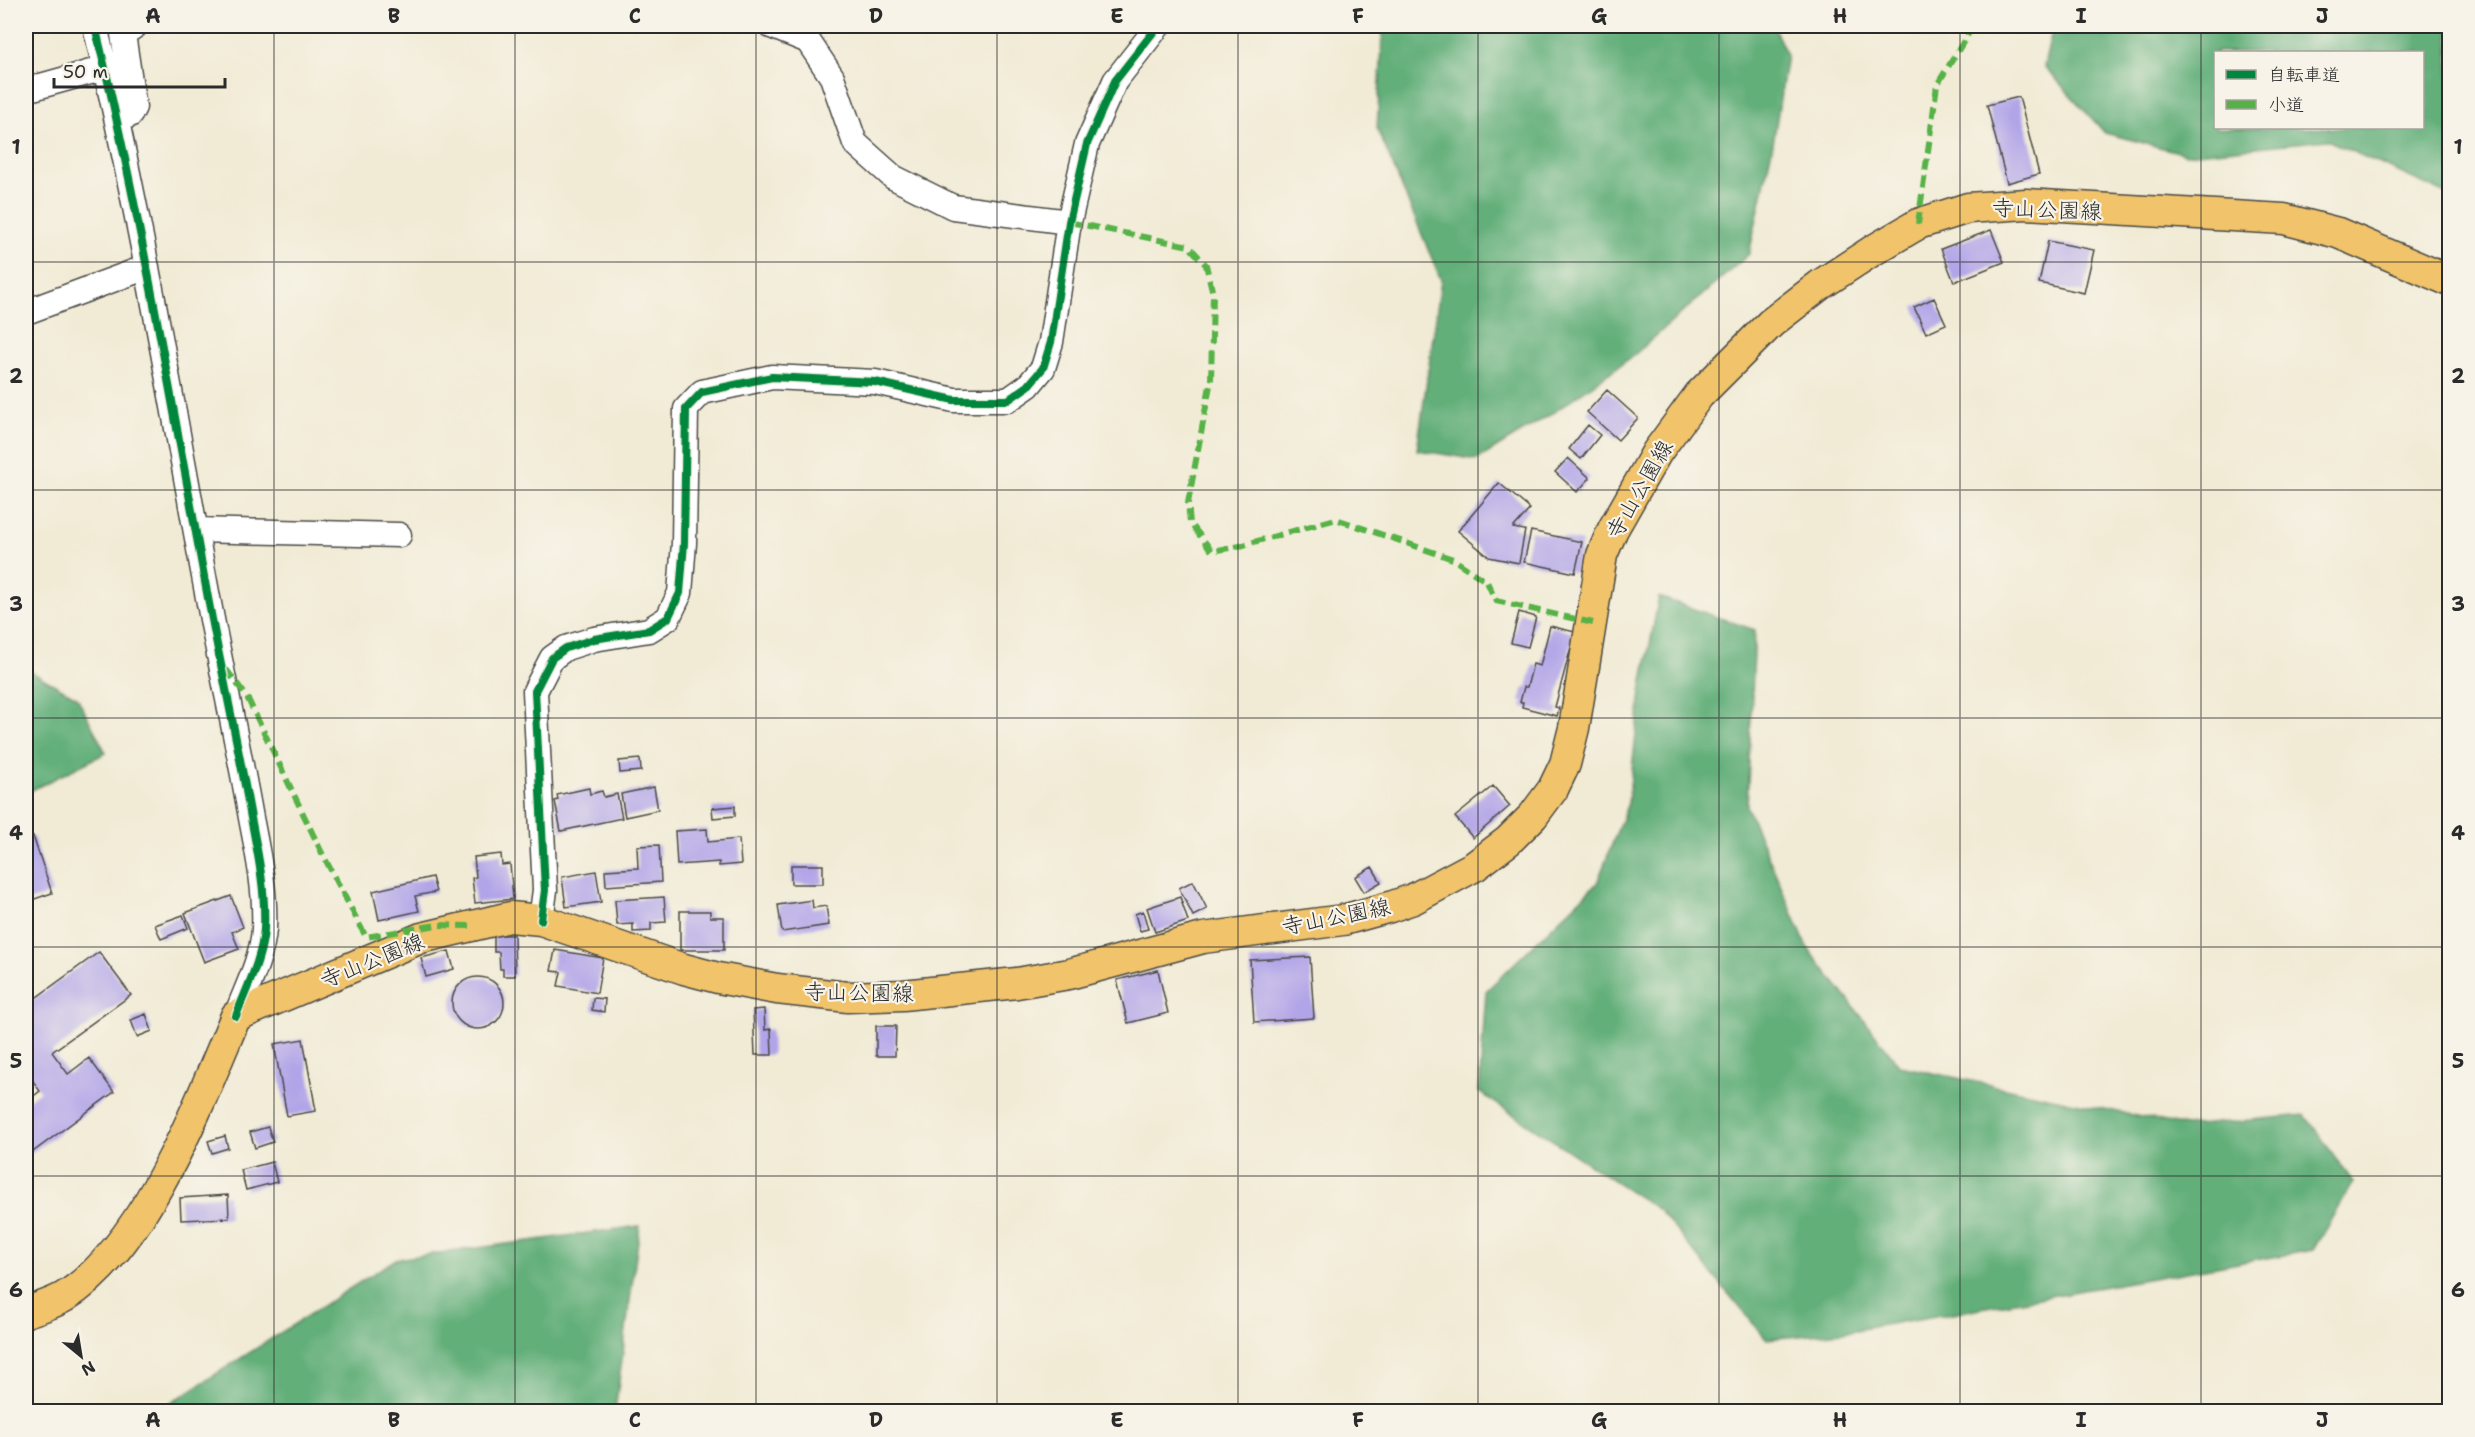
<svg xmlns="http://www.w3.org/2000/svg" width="2475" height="1437" font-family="'Shantell Sans','Klee One',sans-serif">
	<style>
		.forest { fill: #62af79; stroke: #466d52; stroke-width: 1.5; fill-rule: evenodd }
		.building { fill: #b1a4e8 }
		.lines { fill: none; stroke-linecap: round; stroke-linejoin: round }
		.minor-casing { stroke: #494844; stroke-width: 27 }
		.major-casing { stroke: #494844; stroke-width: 33 }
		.minor { stroke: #fff; stroke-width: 24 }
		.major { stroke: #f1c36a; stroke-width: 30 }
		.quiet { stroke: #56b246; stroke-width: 6; stroke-dasharray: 12 6; stroke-linecap: butt }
		.cycleway-casing { stroke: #f7f3e8; stroke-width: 11 }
		.cycleway { stroke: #00873e; stroke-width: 8 }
		.grid { fill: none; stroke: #2b2b2b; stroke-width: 1.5; stroke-opacity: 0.55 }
		.labels { text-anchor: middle; stroke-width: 4.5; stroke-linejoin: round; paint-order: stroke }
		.street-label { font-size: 22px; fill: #2b2b2b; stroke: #f7f3e8 }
		.neatline { fill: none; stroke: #2b2b2b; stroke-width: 2 }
		.grid-label { font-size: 20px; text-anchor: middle; font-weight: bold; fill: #2b2b2b }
	</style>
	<rect width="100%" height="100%" fill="#f7f3e8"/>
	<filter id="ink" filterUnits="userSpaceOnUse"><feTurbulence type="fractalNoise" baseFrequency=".0167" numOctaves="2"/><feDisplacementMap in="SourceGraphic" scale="12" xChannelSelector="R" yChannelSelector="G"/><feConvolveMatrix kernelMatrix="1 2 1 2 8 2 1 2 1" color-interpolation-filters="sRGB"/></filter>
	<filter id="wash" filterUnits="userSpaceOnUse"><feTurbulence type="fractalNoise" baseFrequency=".008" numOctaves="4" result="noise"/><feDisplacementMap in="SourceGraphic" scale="24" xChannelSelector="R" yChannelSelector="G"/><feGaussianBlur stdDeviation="1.35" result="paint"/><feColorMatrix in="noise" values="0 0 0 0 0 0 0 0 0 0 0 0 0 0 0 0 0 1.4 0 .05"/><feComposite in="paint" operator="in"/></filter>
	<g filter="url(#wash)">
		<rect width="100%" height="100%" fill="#f1ebd5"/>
		<!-- forest -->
		<path class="forest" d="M1385,26h388l14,29 -14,89 -24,110 -116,102 -80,57 -76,47 -60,-10 24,-170 -64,-152 6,-99z
			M2053,26h396v169l-122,-55 -141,14 -81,-21 -61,-67zM2216,52h206v76h-206z
			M1659,597l96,33 -8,177 60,140 93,119 285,60 120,-11 48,67 -40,68 -469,82 -78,7 -107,-129 -180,-118 7,-101 111,-108 31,-80 13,-112z
			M26,669l51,28 29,56 -80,40z
			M640,1226l-25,185h-457l238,-152z"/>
		<g id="blocks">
			<!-- building -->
			<path class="building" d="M2019,97l20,77 -32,9 -20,-78z
				M1991,230l13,32 -50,20 -13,-33z
				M2048,241l46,9 -10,43 -45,-10z
				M1934,298l12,26 -20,9 -12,-26z
				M1607,390l31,28 -20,22 -31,-28z
				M1588,425l12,10 -19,24 -12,-10z
				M1568,458l22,20 -13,14 -22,-20z
				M1499,483l31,26 -17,19 12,2 -6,33 -30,-6 -31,-26z
				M1531,531l51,11 -7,31 -51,-11z
				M1519,612l17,5 -8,30 -17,-4z
				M1550,626l25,6 -20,75 4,1 -2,8 -35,-9 1,-5h-3l4,-15h3l6,-23 7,2z
				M640,759l1,12 -21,2 -1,-12z
				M1493,786l17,20 -37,32 -18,-21z
				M654,787l4,23 -33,7 -4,-23z
				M589,788l1,6 12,-3 2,6 13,-3 5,24 -61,13 -6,-30 3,-1 -1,-5z
				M735,806v10l-22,2 -1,-10z
				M707,829l1,13 31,-3 2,25 -22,2v-4l-42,3 -2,-34z
				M33,836l19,57 -26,9v-64z
				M659,845l2,37 -55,4 -1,-16 33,-2 -1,-22z
				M501,854l1,11 8,-1 3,35 -38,4 -3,-25 4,-1 -2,-20z
				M791,865h32v19h-32z
				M1372,867l9,15 -17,10 -9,-15z
				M596,871l5,31 -35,5 -4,-30z
				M432,877l4,15 -21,4 4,15 -40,9 -6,-29z
				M1193,881l14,28 -14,7 -14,-28z
				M231,896l12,31 -11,5 7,17 -35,13 -19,-49z
				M664,897l2,25 -15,1v8l-18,1v-8l-16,1 -2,-25z
				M1180,897l8,24 -33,11 -8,-24z
				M812,900l1,8 13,-2 3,19 -47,7 -4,-27z
				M680,911h30v6h14v33h-44z
				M1143,911l5,18 -8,2 -5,-17z
				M183,915l5,13 -27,11 -6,-14z
				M494,935h20l1,41h-12v-7h-3l-1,-17h-5z
				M555,950l48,8 -6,35 -39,-7 3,-14 -10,-1z
				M449,951l5,18 -28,8 -5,-19z
				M99,952l32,43 -79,57 16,22 21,-16 25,34 -88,65v-55l14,-11 -14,-20v-66z
				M1310,957l4,61 -60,4 -4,-62z
				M1158,970l10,43 -40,10 -11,-43z
				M452 1003a26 26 0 1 1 52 0a26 26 0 1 1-52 0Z
				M593,998l12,1 -1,13 -12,-2z
				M764,1009l1,21 6,-1 1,26h-17l-2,-45z
				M146,1014l6,17 -15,6 -6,-17z
				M876,1026h20l-1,30h-19z
				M303,1039l13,72 -29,5 -13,-72z
				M268,1127l5,15 -18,6 -5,-16z
				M225,1136l3,12 -16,5 -4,-12z
				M272,1162l5,20 -31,8 -5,-20z
				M228,1195l1,23 -48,2 -1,-22z"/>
		</g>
	</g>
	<g filter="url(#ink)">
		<use href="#blocks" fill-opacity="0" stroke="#494844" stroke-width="1.5"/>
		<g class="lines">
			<!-- minor casing -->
			<g class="minor-casing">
				<path id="minor" d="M95,26c47,194 79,391 116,588 13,68 28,136 40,204 7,36 15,74 13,111 -2,30 -18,60 -28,87
					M771,26l37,15 24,36 23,66 38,34 60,30 116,15
					M26,90l79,-22
					M118,120l12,-5 4,-8 -11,-73 12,-8
					M26,312l121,-45
					M196,530l203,5
					M541,920l4,-30 -10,-199 17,-33 14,-10 28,-9 55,-9 19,-12 12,-25 4,-50 2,-134 16,-17 70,-15 103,5 79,18h54l20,-14 15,-18 8,-26 18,-120 18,-78 28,-63 43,-55"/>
			</g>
			<!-- major casing -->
			<g class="major-casing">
				<path id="major" d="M26,1312c12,-4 26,-8 38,-15 81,-49 136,-196 172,-281l185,-78 89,-21 31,3 143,49 34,9 59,11 71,8 55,-2 114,-12 52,-9 134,-36 140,-18 47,-13 23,-8 62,-33 33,-25 25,-25 20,-27 12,-25 9,-36 28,-173 11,-26 44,-77 42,-57 72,-72 49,-38 52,-34 46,-27 50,-16 58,-4 258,15 54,14 112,48"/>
			</g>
			<!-- minor -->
			<use href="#minor" class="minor"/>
			<!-- major -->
			<use href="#major" class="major"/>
			<!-- quiet -->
			<path class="quiet" d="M1069,222l120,24 17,19 7,29 -2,86 -23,123 2,20 22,28 28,-5 96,-27 117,40 34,23 9,19 97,22
				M1918,224l19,-139 36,-59
				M226,669l21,28 75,156 44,84 71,-12 33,1"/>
			<!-- cycleway casing -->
			<g class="cycleway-casing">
				<path id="cycleway" d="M95,26c47,194 79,391 116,588 13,68 28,136 40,204 7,36 15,74 13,111 -2,30 -18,60 -28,87
					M541,920l4,-30 -10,-199 17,-33 14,-10 28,-9 55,-9 19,-12 12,-25 4,-50 2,-134 16,-17 70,-15 103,5 79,18h54l20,-14 15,-18 8,-26 18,-120 18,-78 28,-63 43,-55"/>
			</g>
			<!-- cycleway -->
			<use href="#cycleway" class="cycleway"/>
		</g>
	</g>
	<!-- grid -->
	<path class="grid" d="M274,26v1386M515,26v1386M756,26v1386M997,26v1386M1238,26v1386M1478,26v1386M1719,26v1386M1960,26v1386M2201,26v1386M26,262h2424M26,490h2424M26,718h2424M26,947h2424M26,1176h2424"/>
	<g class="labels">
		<!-- street labels -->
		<g class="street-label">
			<text transform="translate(2047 209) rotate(2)" y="8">寺山公園線</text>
			<text transform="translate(1639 489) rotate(-60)" y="8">寺山公園線</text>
			<text transform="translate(1336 916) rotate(-11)" y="8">寺山公園線</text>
			<text transform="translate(372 960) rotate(-22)" y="8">寺山公園線</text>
			<text transform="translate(859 992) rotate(1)" y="8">寺山公園線</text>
		</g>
	</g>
	<!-- margin -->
	<rect width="2475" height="1437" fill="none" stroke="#f7f3e8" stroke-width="66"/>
	<!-- legend -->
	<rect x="2214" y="51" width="210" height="78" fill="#f7f3e8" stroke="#a5a39c" stroke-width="1.5"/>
	<rect x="2226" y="70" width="30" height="9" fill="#00873e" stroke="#a5a39c" stroke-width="1.5"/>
	<text x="2268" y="81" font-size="18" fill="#2b2b2b">自転車道</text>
	<rect x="2226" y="100" width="30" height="9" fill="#56b246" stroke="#a5a39c" stroke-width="1.5"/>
	<text x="2268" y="111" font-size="18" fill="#2b2b2b">小道</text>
	<!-- north arrow -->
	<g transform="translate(81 1356) rotate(150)" stroke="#f7f3e8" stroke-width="4.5" paint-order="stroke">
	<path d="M0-4.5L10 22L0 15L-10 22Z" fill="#2b2b2b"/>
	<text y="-9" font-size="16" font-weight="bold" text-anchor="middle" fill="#2b2b2b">N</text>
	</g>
	<!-- scale -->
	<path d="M54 78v9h171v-9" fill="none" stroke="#2b2b2b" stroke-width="3"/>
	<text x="63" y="78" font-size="18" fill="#2b2b2b" stroke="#f7f3e8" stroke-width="4.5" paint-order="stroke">50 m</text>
	<rect x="33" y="33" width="2409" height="1371" class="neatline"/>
	<g class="grid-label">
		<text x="153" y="23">A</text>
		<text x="394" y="23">B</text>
		<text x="635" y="23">C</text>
		<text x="876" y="23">D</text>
		<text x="1117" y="23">E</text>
		<text x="1358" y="23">F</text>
		<text x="1599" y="23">G</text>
		<text x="1840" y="23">H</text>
		<text x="2081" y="23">I</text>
		<text x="2322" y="23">J</text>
		<text x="16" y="154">1</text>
		<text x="2458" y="154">1</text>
		<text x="16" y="383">2</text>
		<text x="2458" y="383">2</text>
		<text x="16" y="611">3</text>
		<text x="2458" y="611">3</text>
		<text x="16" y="840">4</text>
		<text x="2458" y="840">4</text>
		<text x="16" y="1068">5</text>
		<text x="2458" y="1068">5</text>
		<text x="16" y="1297">6</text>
		<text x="2458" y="1297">6</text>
		<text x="153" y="1427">A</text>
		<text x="394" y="1427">B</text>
		<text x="635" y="1427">C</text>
		<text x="876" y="1427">D</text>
		<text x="1117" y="1427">E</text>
		<text x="1358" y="1427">F</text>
		<text x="1599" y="1427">G</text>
		<text x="1840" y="1427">H</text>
		<text x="2081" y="1427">I</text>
		<text x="2322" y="1427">J</text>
	</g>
</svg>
